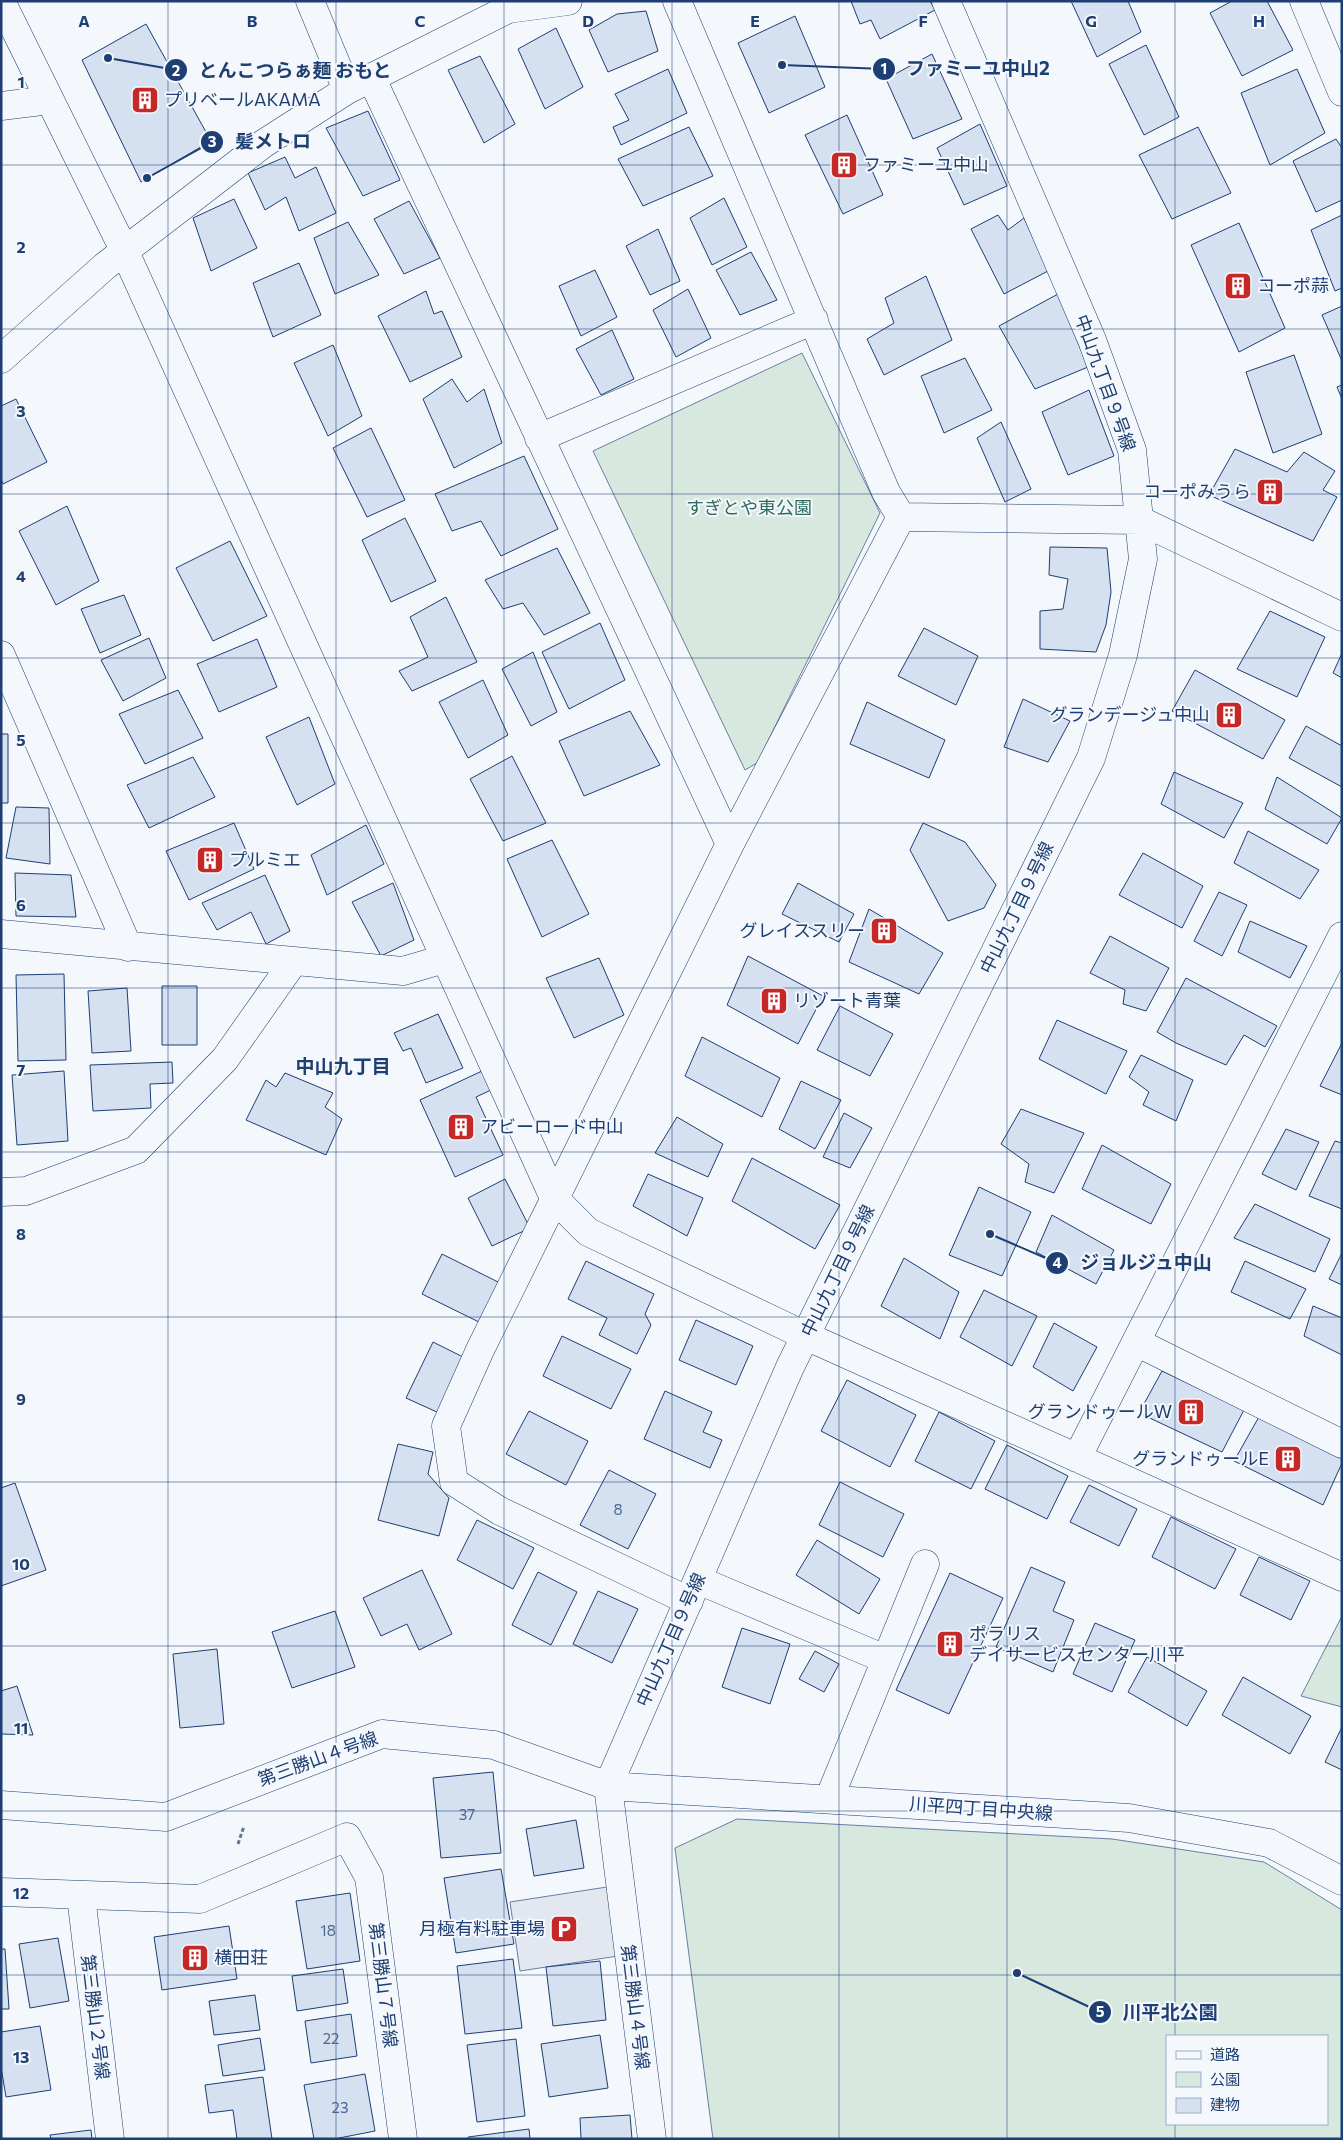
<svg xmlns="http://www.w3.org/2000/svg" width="1343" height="2140" font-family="Commissioner,'Noto Sans JP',sans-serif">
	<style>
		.green { fill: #d7e8df; stroke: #687fa3; fill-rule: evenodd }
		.parking { fill: #e3e8f0; stroke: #687fa3 }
		.building { fill: #d5e0f0; stroke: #1d3f73 }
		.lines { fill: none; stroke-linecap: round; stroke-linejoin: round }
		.minor-casing { stroke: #1d3f73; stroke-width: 29 }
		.path { stroke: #5e769c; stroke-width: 3; stroke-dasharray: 4 2.5; stroke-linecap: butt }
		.minor { stroke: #f4f7fb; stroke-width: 28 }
		.grid { fill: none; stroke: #1d3f73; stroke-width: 1; stroke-opacity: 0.55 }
		.labels { text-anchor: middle; stroke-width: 4; stroke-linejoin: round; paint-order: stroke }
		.number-label { font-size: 15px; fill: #4b6792 }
		.poi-label { font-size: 18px; fill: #1d3f73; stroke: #f4f7fb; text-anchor: start }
		.street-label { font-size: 18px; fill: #1d3f73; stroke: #f4f7fb }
		.park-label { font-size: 18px; fill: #2c6c60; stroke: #f4f7fb }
		.neighbourhood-label { font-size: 19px; font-weight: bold; fill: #1d3f73; stroke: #f4f7fb }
		.grid-label { font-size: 16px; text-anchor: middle; font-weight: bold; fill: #1d3f73; stroke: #f4f7fb; stroke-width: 4; stroke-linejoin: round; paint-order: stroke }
		.leader { fill: none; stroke: #1d3f73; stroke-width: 2 }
		.callout-dot { fill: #1d3f73; stroke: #f4f7fb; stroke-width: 2 }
		.mark-label { font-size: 15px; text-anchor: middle; font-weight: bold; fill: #fff }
		.callout-label { font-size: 19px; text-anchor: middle; font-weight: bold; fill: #1d3f73; stroke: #f4f7fb; stroke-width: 4; stroke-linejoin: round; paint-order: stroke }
	</style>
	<rect width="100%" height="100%" fill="#f4f7fb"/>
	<!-- green -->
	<path class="green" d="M802,353l78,160 -123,250 -12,7 -152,-319z
		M1342,1616v91l-41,-11z
		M737,1819l375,20 152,23 78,48v229h-629l-38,-291zM1167,2036h160v88h-160z"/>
	<!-- parking -->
	<path class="parking" d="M607,1887l11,69 -98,15 -10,-69z"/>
	<!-- building -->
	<path class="building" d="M851,1h79l5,9 -55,29 -9,-19 -11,4z
		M1071,1h57l13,31 -44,25z
		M1232,1h35l26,49 -51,26 -32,-63z
		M646,11l12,40 -50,21 -19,-42 28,-16z
		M795,16l30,71 -56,26 -31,-70z
		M146,24l65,117 -70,41 -59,-122z
		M556,28l27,59 -38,22 -27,-60z
		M1146,45l33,72 -35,18 -35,-71z
		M932,54l30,65 -49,20 -27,-60z
		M480,56l35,68 -31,19 -36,-73z
		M668,69l19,44 -66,32 -8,-18 16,-7 -14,-26z
		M1297,69l28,64 -55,32 -29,-72z
		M368,111l32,69 -37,16 -37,-68z
		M847,115l36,80 -40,19 -38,-79z
		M980,124l27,62 -43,19 -27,-57z
		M689,127l24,49 -70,30 -25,-47z
		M1198,127l33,66 -59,26 -33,-64z
		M1336,139l6,9v52l-26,12 -23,-51z
		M285,157l10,21 21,-11 20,46 -37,18 -13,-34 -21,13 -17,-37z
		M724,198l23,49 -35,18 -22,-47z
		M234,199l23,49 -46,23 -18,-53z
		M409,201l31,57 -36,16 -30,-55z
		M998,215l10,15 16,-12 24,53 -44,23 -33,-65z
		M1342,215v73l-7,3 -24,-61z
		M348,222l31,53 -44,19 -21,-56z
		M1239,223l46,105 -46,24 -48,-107z
		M658,229l22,52 -30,14 -24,-49z
		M751,252l26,48 -37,15 -24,-45z
		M299,263l22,52 -48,22 -20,-54z
		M595,270l22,47 -36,19 -22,-50z
		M926,276l26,64 -68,35 -17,-36 27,-16 -9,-25z
		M688,289l23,49 -35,19 -23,-47z
		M426,291l8,23 8,-3 20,46 -52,25 -32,-66z
		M1058,294l30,73 -53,22 -36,-63z
		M1342,306v55l-20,-46z
		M612,330l22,49 -33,16 -25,-46z
		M333,345l29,71 -34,20 -34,-73z
		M1294,355l28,79 -49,19 -27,-81z
		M965,358l27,52 -48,23 -23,-57z
		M452,379l15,23 17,-13 18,54 -48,25 -31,-69z
		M1342,385v14l-5,-12z
		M1089,390l25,66 -46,19 -26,-63z
		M16,399l31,63 -44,22 -2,-5v-73z
		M1001,422l30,67 -26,13 -28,-64z
		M371,428l34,72 -38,17 -34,-69z
		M1235,449l52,23 17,-20 31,19 -12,19 14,7 -24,44 -104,-46z
		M524,456l34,73 -57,27 -20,-35 -29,10 -17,-37z
		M67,506l32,75 -43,24 -37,-74z
		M405,518l31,63 -45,21 -29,-62z
		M230,541l37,75 -54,25 -37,-73z
		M1050,547l57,1 4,44 -5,33 -10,27 -56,-3v-38l23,-2 5,-30 -19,-4z
		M557,548l33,65 -46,22 -21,-32 -20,6 -18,-29z
		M124,595l17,40 -41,18 -19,-44z
		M446,597l31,65 -65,29 -13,-20 29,-14 -18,-40z
		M1270,611l55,26 -28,60 -60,-28z
		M600,623l25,57 -56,29 -27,-57z
		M924,628l54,28 -22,49 -58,-29z
		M149,638l17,40 -43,23 -22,-41z
		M257,639l20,48 -58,25 -22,-48z
		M533,652l24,60 -26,14 -29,-57z
		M1342,653v25l-9,-5z
		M1195,670l90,50 -22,39 -91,-48z
		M483,680l25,55 -40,23 -29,-56z
		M178,690l25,48 -58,26 -26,-50z
		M1023,699l47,22 -22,41 -44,-15z
		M867,702l78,38 -16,38 -79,-34z
		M630,711l30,54 -76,31 -25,-55z
		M309,717l26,67 -38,21 -31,-68z
		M1306,726l36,20v41l-53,-29z
		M1,734h7v69h-7z
		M512,756l34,67 -43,18 -33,-62z
		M193,757l22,40 -66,31 -22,-43z
		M1174,772l69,31 -19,35 -63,-34z
		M1277,777l65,41 -15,26 -62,-35z
		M16,807l33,1 1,56 -44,-6z
		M234,823l20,46 -65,31 -23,-49z
		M923,823l42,19 31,43 -12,23 -36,13 -38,-71z
		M366,825l18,39 -57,31 -16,-40z
		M1248,831l71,39 -19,29 -66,-36z
		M552,840l37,74 -47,23 -35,-78z
		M1143,853l60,33 -21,42 -63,-33z
		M15,873l56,2 5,42 -60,-1z
		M265,875l25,56 -24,13 -15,-32 -34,18 -15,-27z
		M393,883l21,57 -33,16 -29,-54z
		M798,883l56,31 -15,28 -57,-28z
		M1219,892l28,13 -25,51 -28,-15z
		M869,909l74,44 -24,41 -70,-32z
		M1250,921l57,25 -17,32 -52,-26z
		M1110,936l59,32 -23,43 -23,-7 2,-14 -35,-17z
		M748,956l75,40 -25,48 -71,-39z
		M599,958l25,57 -50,23 -28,-60z
		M64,974l2,86 -48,1 -2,-86z
		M1186,978l91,48 -12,21 -21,-12 -18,30 -50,-22 -19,-11z
		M162,986h35v59h-35z
		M127,988l4,63 -39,2 -4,-62z
		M840,1006l53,28 -23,42 -53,-26z
		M438,1014l25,54 -37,15 -15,-35 -8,3 -9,-18z
		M1057,1020l70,31 -21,43 -67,-35z
		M702,1037l78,41 -18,39 -77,-41z
		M1342,1043v52l-22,-9z
		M1141,1055l52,25 -17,41 -33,-16 6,-13 -20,-15z
		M172,1062l1,21 -23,1 1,24 -58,3 -3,-46z
		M64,1071l4,70 -51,4 -5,-70z
		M482,1071l9,19 -15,7 27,58 -48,22 -35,-77z
		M285,1073l48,20 -8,14 17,12 -16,36 -80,-35 20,-40 10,7z
		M801,1081l40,19 -26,49 -36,-20z
		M1021,1109l63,24 -30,60 -29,-11 4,-18 -28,-20z
		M844,1113l28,15 -22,40 -27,-11z
		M677,1117l46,27 -15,33 -53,-24z
		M1286,1129l33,13 -23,48 -34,-16z
		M1335,1141l7,2v66l-33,-13z
		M1102,1145l69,39 -20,40 -69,-35z
		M752,1158l88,47 -25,44 -83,-48z
		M648,1174l55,24 -16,38 -54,-30z
		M505,1179l25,49 -38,18 -24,-48z
		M979,1187l52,25 -29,64 -53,-21z
		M1255,1204l75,35 -15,33 -81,-34z
		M1052,1215l62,35 -18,34 -60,-32z
		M1342,1253v32l-13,-6z
		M442,1254l60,30 -19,40 -61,-30z
		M904,1258l55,34 -19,47 -59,-33z
		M586,1261l68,33 -9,20 6,11 -14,29 -38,-19 8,-17 -39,-19z
		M1245,1261l61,28 -16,30 -59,-27z
		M984,1290l53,26 -25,50 -52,-29z
		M1313,1306l29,12v37l-38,-19z
		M696,1320l57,26 -17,39 -57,-25z
		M1054,1323l43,24 -24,44 -40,-24z
		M562,1336l69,33 -20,40 -68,-33z
		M433,1342l32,16 -26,55 -33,-15z
		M1162,1371l82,39 -22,42 -83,-39z
		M847,1380l69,35 -26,52 -69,-36z
		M665,1391l47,21 -9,20 19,8 -12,28 -66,-29z
		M529,1411l59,30 -22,44 -60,-31z
		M939,1412l56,29 -24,48 -56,-28z
		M1260,1415l82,42v6l-19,42 -89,-44z
		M398,1444l35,8 -5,22 21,24 -10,38 -61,-16z
		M1007,1445l61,31 -21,43 -62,-30z
		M609,1470l47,24 -28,55 -48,-24z
		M840,1482l64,32 -21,43 -64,-32z
		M15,1483l31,87 -45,16v-98z
		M1089,1485l48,24 -18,37 -49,-24z
		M1171,1517l65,32 -21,40 -63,-32z
		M477,1520l57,28 -21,41 -56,-29z
		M817,1540l63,39 -21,35 -63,-39z
		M1259,1557l51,24 -19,39 -51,-25z
		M1031,1567l34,15 -12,29 21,9 -21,52 -57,-25z
		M422,1570l30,64 -33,16 -12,-26 -26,12 -18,-38z
		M538,1572l39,20 -26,53 -39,-20z
		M950,1573l53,25 -54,116 -53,-24z
		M598,1591l40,18 -26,54 -39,-19z
		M335,1611l20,56 -63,21 -20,-56z
		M1095,1623l40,17 -23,52 -39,-18z
		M742,1628l48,16 -20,60 -48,-17z
		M217,1649l7,75 -44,4 -7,-74z
		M815,1651l24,13 -15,28 -25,-13z
		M1147,1657l60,34 -20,35 -59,-34z
		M1243,1677l68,39 -21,38 -68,-39z
		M17,1686l16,49 -32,-1v-43z
		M1342,1727v43l-17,-8z
		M493,1772l8,81 -60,5 -8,-80z
		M576,1820l8,48 -50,8 -8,-47z
		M501,1869l13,75 -58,9 -12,-75z
		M350,1893l10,68 -53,8 -11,-68z
		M229,1926l8,53 -75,11 -8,-53z
		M58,1938l11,63 -39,7 -11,-64z
		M1,1949h4l4,60h-8z
		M513,1959l9,69 -57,6 -8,-68z
		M600,1961l6,59 -53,6 -7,-59z
		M343,1969l5,34 -51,8 -5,-35z
		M255,1995l5,35 -46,5 -5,-34z
		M351,2014l6,42 -46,7 -6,-42z
		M40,2026l11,64 -45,7 -5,-30v-35z
		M600,2035l8,53 -59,9 -8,-53z
		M260,2038l5,32 -42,6 -5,-31z
		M516,2039l9,77 -48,6 -10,-77z
		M365,2074l10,57 -41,8h-20l-10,-54z
		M263,2077l9,62h-35l-4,-29 -24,3 -4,-28z
		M630,2115l2,24h-51l-1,-21z
		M529,2129l1,10h-62v-2z
		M91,2130l1,9h-41l-1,-4z"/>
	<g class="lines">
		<!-- minor casing -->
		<g class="minor-casing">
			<path id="minor" d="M1,1l124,251 429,946 34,34 218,104 536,241
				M310,1l37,89
				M677,1l209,491 15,25 238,3 203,97
				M1304,1l38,91
				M371,77l359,767
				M1,106l49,-6
				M1,359l104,-93 158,-122 84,-54 161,-81 60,-8
				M539,438l275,-118
				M1,655l127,292
				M1,934l402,37 41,-12
				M1,1192l25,-1 110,-41 89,-91 69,-98
				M1136,1342l206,102
				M1077,1458l265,-522
				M698,1580l187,79
				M689,1601l-189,-90 -46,-29 -8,-56 34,-76 250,-506 171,-327
				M608,1786l182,-419 301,-609 32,-103 20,-96 -11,-109 -40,-110 -146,-339
				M608,1786l44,353
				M829,1799l96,-235
				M1,1805l165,12 216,-83 112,11 114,41 521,32 140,25 73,38
				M1,1892l199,7 147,-62 22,40 34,262
				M81,1896l29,243"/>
		</g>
		<!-- path -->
		<path class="path" d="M238,1844l6,-18"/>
		<!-- minor -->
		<use href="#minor" class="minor"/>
	</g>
	<!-- grid -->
	<path class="grid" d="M168,1v2138M336,1v2138M504,1v2138M672,1v2138M839,1v2138M1007,1v2138M1175,1v2035M1,165h1341M1,329h1341M1,494h1341M1,658h1341M1,823h1341M1,988h1341M1,1152h1341M1,1317h1341M1,1482h1341M1,1646h1341M1,1811h1341M1,1975h1341M1175,2124v15"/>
	<!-- icons -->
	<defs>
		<g id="building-square" transform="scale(1.4375)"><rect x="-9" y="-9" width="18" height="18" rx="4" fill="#c62828" stroke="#f4f7fb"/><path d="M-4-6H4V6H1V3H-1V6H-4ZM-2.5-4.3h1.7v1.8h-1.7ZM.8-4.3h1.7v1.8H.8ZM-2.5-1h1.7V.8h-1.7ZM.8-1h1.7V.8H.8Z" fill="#fff"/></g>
		<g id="parking-square" transform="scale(1.4375)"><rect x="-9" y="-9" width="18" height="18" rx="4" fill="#c62828" stroke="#f4f7fb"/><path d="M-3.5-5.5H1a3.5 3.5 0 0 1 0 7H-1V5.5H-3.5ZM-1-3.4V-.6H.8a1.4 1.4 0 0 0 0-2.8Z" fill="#fff"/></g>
	</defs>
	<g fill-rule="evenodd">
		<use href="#building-square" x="145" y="100"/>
		<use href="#building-square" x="844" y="165"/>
		<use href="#building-square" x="1238" y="286"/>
		<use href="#building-square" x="1270" y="492"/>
		<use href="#building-square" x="1229" y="715"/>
		<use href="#building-square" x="210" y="860"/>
		<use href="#building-square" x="884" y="931"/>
		<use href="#building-square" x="774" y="1001"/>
		<use href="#building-square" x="461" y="1127"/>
		<use href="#building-square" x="1191" y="1412"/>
		<use href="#building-square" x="1288" y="1459"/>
		<use href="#building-square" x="950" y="1644"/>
		<use href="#parking-square" x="564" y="1929"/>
		<use href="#building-square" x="195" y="1958"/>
	</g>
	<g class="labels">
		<!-- number labels -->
		<g class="number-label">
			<text x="618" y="1515">8</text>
			<text x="467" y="1820">37</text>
			<text x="328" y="1936">18</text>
			<text x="331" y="2044">22</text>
			<text x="340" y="2113">23</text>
		</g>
		<!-- poi labels -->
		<g class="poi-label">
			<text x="164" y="106">プリベールAKAMA</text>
			<text x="863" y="171">ファミーユ中山</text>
			<text x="1257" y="292">コーポ蒜</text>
			<text x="1251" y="498" text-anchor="end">コーポみうら</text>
			<text x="1210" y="721" text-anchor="end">グランデージュ中山</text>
			<text x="229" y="866">プルミエ</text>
			<text x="865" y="937" text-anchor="end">グレイススリー</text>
			<text x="793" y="1007">リゾート青葉</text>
			<text x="480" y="1133">アビーロード中山</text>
			<text x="1172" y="1418" text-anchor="end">グランドゥールW</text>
			<text x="1269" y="1465" text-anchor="end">グランドゥールE</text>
			<text x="969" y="1640">ポラリス<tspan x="969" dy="21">デイサービスセンター川平</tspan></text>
			<text x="545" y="1935" text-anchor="end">月極有料駐車場</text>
			<text x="214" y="1964">横田荘</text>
		</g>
		<!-- street labels -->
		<g class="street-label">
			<text transform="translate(1105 383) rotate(70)" y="6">中山九丁目９号線</text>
			<text transform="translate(1017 908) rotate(-64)" y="6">中山九丁目９号線</text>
			<text transform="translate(838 1271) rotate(-64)" y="6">中山九丁目９号線</text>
			<text transform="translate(671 1640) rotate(-66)" y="6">中山九丁目９号線</text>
			<text transform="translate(318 1759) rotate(-20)" y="6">第三勝山４号線</text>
			<text transform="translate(981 1809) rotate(4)" y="6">川平四丁目中央線</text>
			<text transform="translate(383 1985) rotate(83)" y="6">第三勝山７号線</text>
			<text transform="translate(635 2007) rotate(83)" y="6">第三勝山４号線</text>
			<text transform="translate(95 2017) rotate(83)" y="6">第三勝山２号線</text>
		</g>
		<!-- park labels -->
		<g class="park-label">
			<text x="749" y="514">すぎとや東公園</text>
		</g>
		<!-- neighbourhood labels -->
		<g class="neighbourhood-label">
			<text x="343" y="1073">中山九丁目</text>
		</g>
	</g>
	<g class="grid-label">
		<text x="84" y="27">A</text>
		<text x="252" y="27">B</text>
		<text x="420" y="27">C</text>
		<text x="588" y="27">D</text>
		<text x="755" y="27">E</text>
		<text x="923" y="27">F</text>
		<text x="1091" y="27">G</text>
		<text x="1259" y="27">H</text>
		<text x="21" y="88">1</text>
		<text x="21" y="253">2</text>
		<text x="21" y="417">3</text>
		<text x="21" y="582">4</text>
		<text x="21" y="746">5</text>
		<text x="21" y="911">6</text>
		<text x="21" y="1076">7</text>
		<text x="21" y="1240">8</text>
		<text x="21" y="1405">9</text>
		<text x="21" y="1570">10</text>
		<text x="21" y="1734">11</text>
		<text x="21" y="1899">12</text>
		<text x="21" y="2063">13</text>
	</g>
	<!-- callouts -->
	<path class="leader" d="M782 65L884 69M108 58L176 70M147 178L212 142M990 1234L1057 1263M1017 1973L1100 2012"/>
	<g class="callout-dot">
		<circle cx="782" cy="65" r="5"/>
		<circle cx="108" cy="58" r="5"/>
		<circle cx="147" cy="178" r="5"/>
		<circle cx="990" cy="1234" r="5"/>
		<circle cx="1017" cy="1973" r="5"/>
		<circle cx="884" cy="69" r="12"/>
		<circle cx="176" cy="70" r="12"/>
		<circle cx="212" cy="142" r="12"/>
		<circle cx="1057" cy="1263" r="12"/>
		<circle cx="1100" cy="2012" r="12"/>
	</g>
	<g class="mark-label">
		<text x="884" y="74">1</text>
		<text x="176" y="76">2</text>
		<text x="212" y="147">3</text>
		<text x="1057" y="1268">4</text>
		<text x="1100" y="2017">5</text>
	</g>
	<g class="callout-label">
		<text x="978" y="75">ファミーユ中山2</text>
		<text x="295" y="77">とんこつらぁ麺 おもと</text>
		<text x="273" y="148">髪メトロ</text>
		<text x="1146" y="1269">ジョルジュ中山</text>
		<text x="1170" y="2019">川平北公園</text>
	</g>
	<!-- border -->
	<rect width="1343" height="2140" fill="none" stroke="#1d3f73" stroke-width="5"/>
	<!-- legend -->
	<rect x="1166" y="2035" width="162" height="90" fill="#f4f7fb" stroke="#9eadc5"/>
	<rect x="1176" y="2051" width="25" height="8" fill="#f4f7fb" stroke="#9eadc5"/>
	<text x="1210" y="2060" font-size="15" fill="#1d3f73">道路</text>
	<rect x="1176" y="2072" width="25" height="15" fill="#d7e8df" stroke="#9eadc5"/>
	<text x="1210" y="2085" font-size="15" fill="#1d3f73">公園</text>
	<rect x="1176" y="2098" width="25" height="15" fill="#d5e0f0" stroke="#9eadc5"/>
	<text x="1210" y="2110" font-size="15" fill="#1d3f73">建物</text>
</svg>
